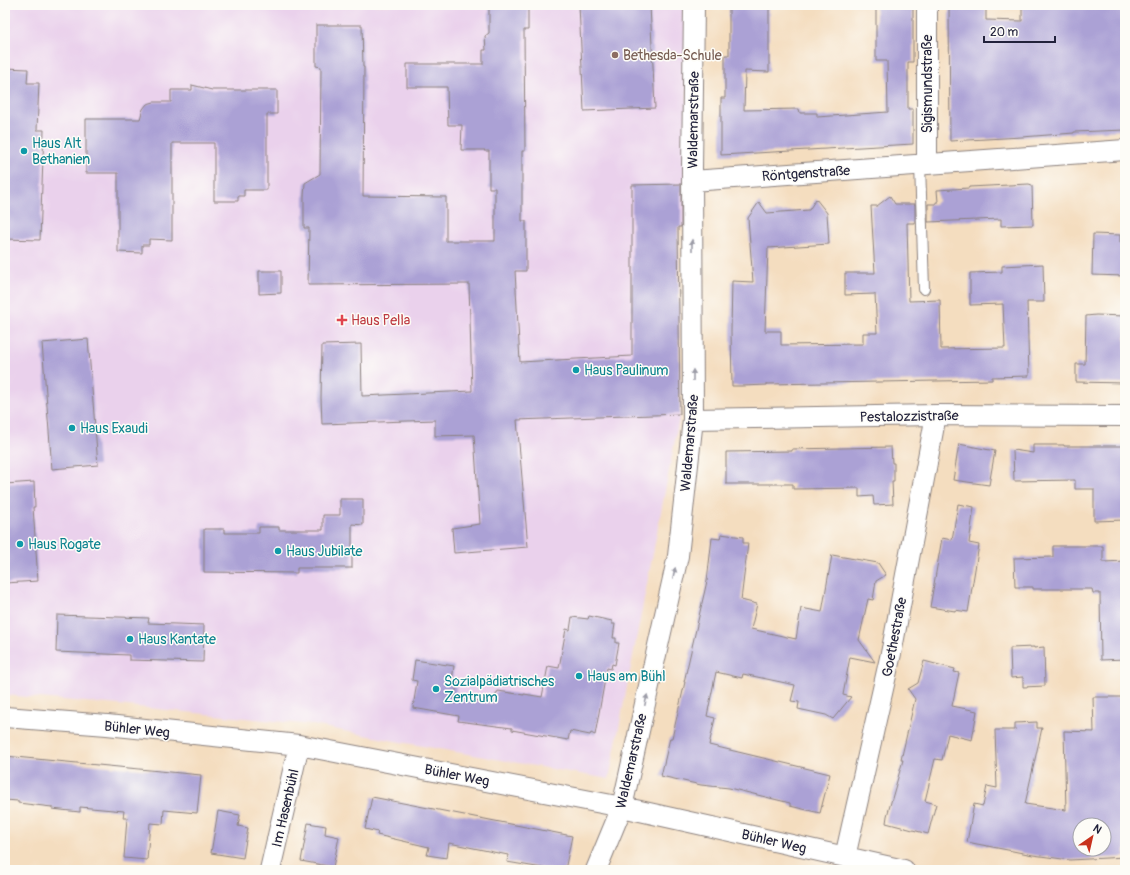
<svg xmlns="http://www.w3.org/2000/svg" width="1130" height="875" font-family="Pangolin,sans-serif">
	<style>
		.built { fill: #ead1ec }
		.building { fill: #aba1d5; fill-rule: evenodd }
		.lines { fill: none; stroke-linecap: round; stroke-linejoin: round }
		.service-casing { stroke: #8b807d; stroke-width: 12 }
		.minor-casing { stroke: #8b807d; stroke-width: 22 }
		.service { stroke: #fff; stroke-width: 10 }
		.minor { stroke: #fff; stroke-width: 20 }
		.oneway { fill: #9c9ca7 }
		.education-dot { fill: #8d6e63; stroke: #fdfcf7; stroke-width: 1.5 }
		.culture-dot { fill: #0f9aa8; stroke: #fdfcf7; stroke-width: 1.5 }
		.health-dot { fill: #e0444e; stroke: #fdfcf7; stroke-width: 1.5 }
		.labels { text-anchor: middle; stroke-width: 3; stroke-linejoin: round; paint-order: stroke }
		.education-label { font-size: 14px; fill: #785e54; stroke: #fdfcf7; text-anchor: start }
		.street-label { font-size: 14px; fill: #22223b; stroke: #fdfcf7 }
		.culture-label { font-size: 14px; fill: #0d838f; stroke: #fdfcf7; text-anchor: start }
		.health-label { font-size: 14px; fill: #be3a42; stroke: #fdfcf7; text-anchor: start }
	</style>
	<rect width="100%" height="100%" fill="#fdfcf7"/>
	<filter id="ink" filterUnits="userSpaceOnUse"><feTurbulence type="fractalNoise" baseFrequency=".025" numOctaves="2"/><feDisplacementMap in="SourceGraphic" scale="8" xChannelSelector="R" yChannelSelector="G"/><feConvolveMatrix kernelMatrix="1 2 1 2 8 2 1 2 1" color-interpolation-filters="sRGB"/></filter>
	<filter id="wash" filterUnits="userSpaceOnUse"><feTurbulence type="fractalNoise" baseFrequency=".012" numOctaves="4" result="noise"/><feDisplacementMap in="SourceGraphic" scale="16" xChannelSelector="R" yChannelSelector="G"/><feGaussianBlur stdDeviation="0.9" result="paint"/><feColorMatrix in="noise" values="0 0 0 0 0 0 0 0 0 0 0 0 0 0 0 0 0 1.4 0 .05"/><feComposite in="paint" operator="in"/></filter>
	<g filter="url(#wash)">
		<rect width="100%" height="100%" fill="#f4ddbf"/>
		<!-- built -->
		<path class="built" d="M5,5h681l3,222h-11l2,187 -71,365 -209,-37 -86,-17 -205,-21 -104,-9z"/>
		<g id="blocks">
			<!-- building -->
			<path class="building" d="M489,5h39v25h-4l1,121h-3v70h4v50h-11l5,91 112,-6v-171l49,-1v43h-3l2,187 -163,6 11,127 -74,6 -2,-25 28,-4 -6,-89 -39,1v-16l-113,4 -1,-26 1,-53 39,-1 1,52 110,-5 -3,-107 -161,1 1,-57h-5v-32l1,-13 15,-9 1,-107 -5,-1v-41h46l1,42h1l-1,129 83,1v44h49v-53h-6v-37h-5l1,-1h-24l1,-25h-14l-1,-38h-40v-23h76v-14h3l-1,-14 4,-3z
				M579,5h71l5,103 -71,3z
				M729,5h40v67l-24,-1 -1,39 55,-1 1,4h17v4l71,-5 -1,-51h-11v-56h37v57h-5v47h5v35l-192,11v-57h4v-43h4z
				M949,5h37v15l36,1v-16h103v125l-51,2v1l-52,4 -72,4z
				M5,68l23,1 -1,14h12l-2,47h7l-4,110 -35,-1z
				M192,85l20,5h65v24h-10v76h-23v6h-6v5h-24v-58h-42v97l-23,-1v6h-7v8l-24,-1v-79h-32v-54h54l3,-10 4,-5 7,-2h17v-12h21z
				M1029,184l3,1 1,40 -32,1v-7l-73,3v-18h8v-2h2l-1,-12 32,-2v-1z
				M890,196l5,8h20v19h-8l2,78 31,-1 1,49 64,-1 -2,-44 -33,1v-32l32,-1v-6l41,-2 1,38h-17l2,74 -37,1v3l-225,4v1l-25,1h-10l-1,-55 1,-50 21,1 -5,-64 11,-16 8,11 42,-3 7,-11 11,14 2,31 -61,4 -3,83h16v14l82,-1v-11h14l-2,-39 -30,1v-22h30l-4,-67h6z
				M1093,234l27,1v7h5v34l-33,-1z
				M259,271h22v22l-22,1z
				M1096,315l29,1v67l-49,-1v-18h9l1,-48z
				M88,339l10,126 -46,4 -10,-126z
				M959,444l36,7 -6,34 -36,-5z
				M1033,445h31v1h61v74l-31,1v-32h-19v-9l-61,1 -1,-31 20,3z
				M891,447l1,16h2v18h-2l1,23 -19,1 -1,-9 -14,1v-9l-66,1v-5h-67v-32l66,-1v-2z
				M34,482l1,25h-2l5,74 -33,2v-99z
				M340,499h23v26l-11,-1v44h-55v5l-93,-1v-43h20v4h35v-6h20v3h44v-15h17z
				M958,504l16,3 -5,36 10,2 -11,67 -13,-2v1l-25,-4 12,-69 10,2z
				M721,534l22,3v6h5l-7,57 16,4 -6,25 45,10 5,-31 21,4 10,-57 46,8 8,12 -10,6 -3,19 -5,-1 -9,41 16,22 -25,-5 -7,38 8,2 -18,22 -7,-4 -28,-6 1,-7 -8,-1 4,-16 -52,-11 -1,4 -26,-6 -9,44 8,2 -6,27 121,29 -10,39 -30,-7v-3l-61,-15 -28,-3 -40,-9 9,-38h2l13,-56h-1l23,-101 5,-43 8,1z
				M1053,546h50v16l22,-1v98l-24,1 -1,-67h-7l-1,-4h-59v-2h-18l-1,-29 39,-1z
				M57,615l92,3 -1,5 56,2 -1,37 -74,-2v-5l-73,-3z
				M589,616l23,5v3h3l-2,14h3v5h3l-4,22 -3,-1 -1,5 -4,-1 -12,67 -4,-2 -1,2 -20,-4 -2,9 -56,-10v-2l-54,-7 1,-5 -46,-8 4,-27 -5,-1 3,-20 39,6 -2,14 5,1 -2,17 39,6 2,-11h1l1,-2 26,4v-1l18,3 6,-31 11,2 7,-39 4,1 2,-13 16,2z
				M1034,647v1l10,-1 1,39 -22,1v-10l-12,1 -1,-30z
				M924,661l31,8 -1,3 5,1 -7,33 25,5 -5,29 -24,-6 -6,26 -7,-1 -10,42 11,3 -8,30 -42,-11 1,-7 16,-56h-2l14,-61 -7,-10 10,-6z
				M1093,697h32v160l-55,3 -37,-5 -66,-13 7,-38 9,2 4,-20 10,2 -2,-58h20v-7l22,-1v6h5l-17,76 41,6 -2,-79 30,1zM1080,825h24v24h-24z
				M5,756l196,19 -4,38 -33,-3 -1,14 -13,-1 -3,37 -23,-2 3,-40h-4l1,-7 -44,-4v5l-28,-3v-2l-34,-4v-2l-13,-1z
				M372,797l200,39 -7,34h-11l-47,-8 1,-7 -59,-12 -2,15 -20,-3 2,-8 -52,-12 1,-3 -13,-3z
				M218,811l22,4 -2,11 10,2 -5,30 -32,-5z
				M308,823l18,3 -1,8 14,3 -6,30 -32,-6z"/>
		</g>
	</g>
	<g filter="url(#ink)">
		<use href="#blocks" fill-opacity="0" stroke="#8b807d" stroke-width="1"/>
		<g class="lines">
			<!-- service casing -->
			<g class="service-casing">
				<path id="service" d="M920,164l4,125"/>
			</g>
			<!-- minor casing -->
			<g class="minor-casing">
				<path id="minor" d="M927,5v158
					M692,181l433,-31
					M693,419l243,-4 189,1
					M5,717l102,8 192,20 323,62 282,63
					M845,857l47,-208 44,-234
					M270,870l29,-125
					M596,870l26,-63 56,-251 15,-137 -1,-250 2,-164"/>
			</g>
			<!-- service -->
			<use href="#service" class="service"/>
			<!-- minor -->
			<use href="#minor" class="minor"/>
		</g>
		<!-- one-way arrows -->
		<defs><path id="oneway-solid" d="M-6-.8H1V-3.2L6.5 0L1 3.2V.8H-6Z"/></defs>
		<g class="oneway">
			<use href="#oneway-solid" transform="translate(692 245) rotate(-90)"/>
			<use href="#oneway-solid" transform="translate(693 375) rotate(-90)"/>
			<use href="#oneway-solid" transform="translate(674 573) rotate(-77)"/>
			<use href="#oneway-solid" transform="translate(646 700) rotate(-77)"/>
		</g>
	</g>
	<!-- markers -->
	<circle class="education-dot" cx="615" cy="55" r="4"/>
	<g class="culture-dot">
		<circle cx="24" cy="151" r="4"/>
		<circle cx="576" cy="370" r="4"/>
		<circle cx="72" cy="428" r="4"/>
		<circle cx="20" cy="544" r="4"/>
		<circle cx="278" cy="551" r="4"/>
		<circle cx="130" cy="639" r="4"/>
		<circle cx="579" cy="676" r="4"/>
		<circle cx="436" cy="689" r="4"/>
	</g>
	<path class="health-dot" d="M340 314h4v4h4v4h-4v4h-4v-4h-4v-4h4z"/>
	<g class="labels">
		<!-- education labels -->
		<g class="education-label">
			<text x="623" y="60">Bethesda-Schule</text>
		</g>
		<!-- street labels -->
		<g class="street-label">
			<text transform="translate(927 84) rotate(-90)" y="5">Sigismundstraße</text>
			<text transform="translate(693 120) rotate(-89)" y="5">Waldemarstraße</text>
			<text transform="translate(806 173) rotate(-4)" y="5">Röntgenstraße</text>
			<text transform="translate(909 416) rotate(-1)" y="5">Pestalozzistraße</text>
			<text transform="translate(689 443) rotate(-85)" y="5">Waldemarstraße</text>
			<text transform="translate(894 637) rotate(-79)" y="5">Goethestraße</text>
			<text transform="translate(137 729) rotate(6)" y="5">Bühler Weg</text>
			<text transform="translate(631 761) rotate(-77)" y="5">Waldemarstraße</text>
			<text transform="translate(457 775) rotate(11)" y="5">Bühler Weg</text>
			<text transform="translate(285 808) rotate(-77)" y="5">Im Hasenbühl</text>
			<text transform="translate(774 841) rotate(13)" y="5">Bühler Weg</text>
		</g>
		<!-- culture labels -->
		<g class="culture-label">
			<text x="32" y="148">Haus Alt<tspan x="32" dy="16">Bethanien</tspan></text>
			<text x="584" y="375">Haus Paulinum</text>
			<text x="80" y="433">Haus Exaudi</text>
			<text x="28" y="549">Haus Rogate</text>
			<text x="286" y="556">Haus Jubilate</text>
			<text x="138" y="644">Haus Kantate</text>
			<text x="587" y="681">Haus am Bühl</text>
			<text x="444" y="686">Sozialpädiatrisches<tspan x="444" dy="16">Zentrum</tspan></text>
		</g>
		<!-- health labels -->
		<g class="health-label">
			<text x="351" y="325">Haus Pella</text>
		</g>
	</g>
	<!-- margin -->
	<rect width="1130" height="875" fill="none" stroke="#fdfcf7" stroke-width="20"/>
	<!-- north arrow -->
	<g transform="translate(1092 837) rotate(34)"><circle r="19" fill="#fdfcf7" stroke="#a5a5ac"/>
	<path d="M0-3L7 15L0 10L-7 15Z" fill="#c8321e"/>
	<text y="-6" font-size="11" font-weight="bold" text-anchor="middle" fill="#22223b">N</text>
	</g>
	<!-- scale -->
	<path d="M984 36v6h71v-6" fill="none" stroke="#22223b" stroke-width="2"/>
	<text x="990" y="36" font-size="12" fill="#22223b" stroke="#fdfcf7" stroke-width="3" paint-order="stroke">20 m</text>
</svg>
